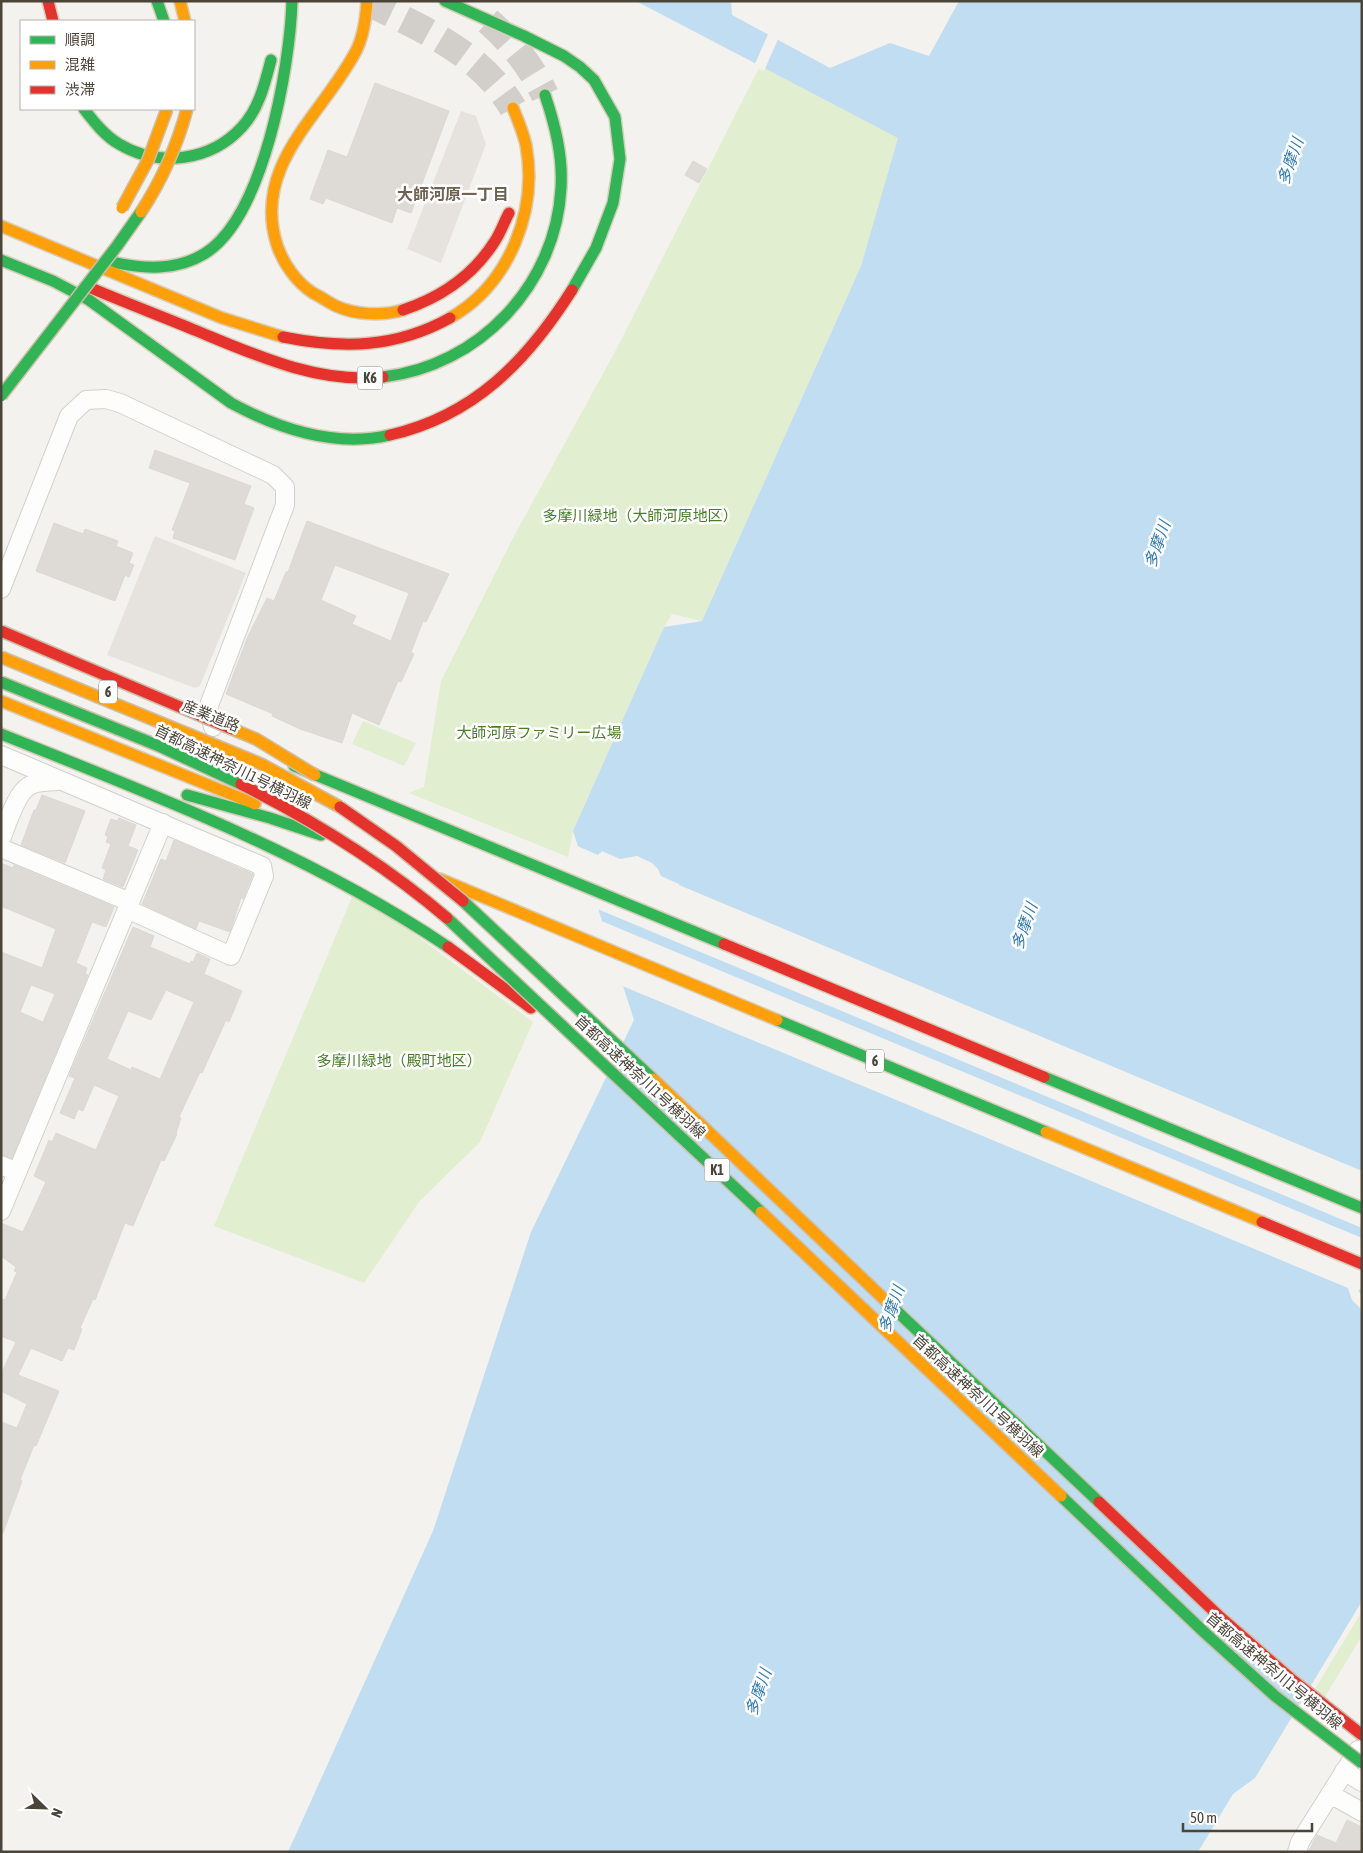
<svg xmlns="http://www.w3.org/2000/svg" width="1363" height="1853" font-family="'Asap Condensed','Noto Sans JP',sans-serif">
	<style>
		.green { fill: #e1eecf }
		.parking { fill: #e6e3df }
		.water { fill: #c0ddf1 }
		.pier { fill: #f4f2ee }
		.building { fill: #dedbd6; stroke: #dcd9d4; fill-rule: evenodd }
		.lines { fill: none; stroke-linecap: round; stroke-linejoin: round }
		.highway-tunnel { stroke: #d2cfca; stroke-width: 28; stroke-dasharray: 28 14; stroke-linecap: butt }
		.street-casing { stroke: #d2d0cb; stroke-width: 20 }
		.fast-casing { stroke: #d6cebb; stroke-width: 14 }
		.slow-casing { stroke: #d6cebb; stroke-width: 14 }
		.jam-casing { stroke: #d6cebb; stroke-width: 14 }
		.street { stroke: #fdfdfc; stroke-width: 18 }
		.fast { stroke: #30b455; stroke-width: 11 }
		.slow { stroke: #ff9f0a; stroke-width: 11 }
		.jam { stroke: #e5322d; stroke-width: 11 }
		.fast-bridge-casing { stroke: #ccbfa9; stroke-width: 14; stroke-linecap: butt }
		.slow-bridge-casing { stroke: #ccbfa9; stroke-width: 14; stroke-linecap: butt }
		.jam-bridge-casing { stroke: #ccbfa9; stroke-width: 14; stroke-linecap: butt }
		.fast-bridge { stroke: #30b455; stroke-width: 11 }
		.slow-bridge { stroke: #ff9f0a; stroke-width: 11 }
		.jam-bridge { stroke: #e5322d; stroke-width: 11 }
		.labels { text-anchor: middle; stroke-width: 5; stroke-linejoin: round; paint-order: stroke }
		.shield { fill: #fff; stroke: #817c74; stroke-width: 1 }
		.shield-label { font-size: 14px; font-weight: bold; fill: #4b4439 }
		.park-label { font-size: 15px; fill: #4a7f2a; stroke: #fff }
		.street-label { font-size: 15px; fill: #4b4439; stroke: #fff }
		.water-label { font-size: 16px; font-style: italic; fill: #2e7ab2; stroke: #fff }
		.neighbourhood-label { font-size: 16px; font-weight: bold; fill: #6e6250; stroke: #fff }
	</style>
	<rect width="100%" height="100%" fill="#f4f2ee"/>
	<!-- green -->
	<path class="green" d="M760,66l139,72 -38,128 -159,355 -30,-7 -8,13 -91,204 -5,26 -159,-64 15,-6 17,-106 72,-143 104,-190z
		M363,721l53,22 -12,23 -52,-22z
		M355,890l178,132 -53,120 -61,60 -55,81 -150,-57z
		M1362,1611v25l-44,72 -11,-6z"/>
	<!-- parking -->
	<path class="parking" d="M461,111l15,5 10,28 -45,119 -34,-14z
		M155,536l91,37 -46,113 -5,2 -88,-33z"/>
	<!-- water -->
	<path class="water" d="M636,1h95l1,14 98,53 60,-25 39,13 30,-55h403v1600l-107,177 -22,16 -35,58h-910l145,-321 98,-299 103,-212 -61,-189 91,-204 38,-6 159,-355 37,-128z"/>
	<!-- pier -->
	<path class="pier" d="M769,32l10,5 -15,34 -10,-5z
		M575,845l23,10 4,-4 18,8 17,-3 15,7 6,6 3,7 18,8v1l683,286v57l-767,-320z
		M599,920l763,318v51l-4,1 4,6v14l-10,-10 -4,-12 -728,-303z"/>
	<!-- building -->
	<path class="building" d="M375,83l74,28 -38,102 -14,-5 -5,15 -66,-25 -3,6 -13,-5 18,-49 19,7z
		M693,161l14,8 -8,14 -14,-8z
		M155,450l96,36 -7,18 10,4 -19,52 -62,-22 2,-7 -3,-1 18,-47 -41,-15z
		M307,521l142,53 -23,48 -3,-1 -12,31 3,2 -13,28 -3,-1 -19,44 -27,-12 -10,30 -42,-14 -28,-13 1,-2 -47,-20 22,-58 19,-38 7,3 12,-29h2zM335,565l74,28 -18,48 -39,-17 4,-8 -35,-16z
		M54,523l29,11 2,-5 33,12 -2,5 17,7 -4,10 5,2 -5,12 -4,-2 -10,26 -79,-30z
		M42,795l43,16 -20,52 -44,-18 13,-35h2z
		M119,818l17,7 -8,21 10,4 -15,37 -20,-8 3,-9 -4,-2 9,-24 -5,-2 2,-5 -3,-2 6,-16 6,2z
		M174,840l79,34 -10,25 -2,-1 -11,34 -31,-11 -3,8 -54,-25 19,-45 5,2z
		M1,863l12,5 1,-3 100,42 -8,20 -14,-5 -16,41 11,5 -2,6 3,1 -76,183 -11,-3v-203l41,16 14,-39 -55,-23zM31,985l24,9 -12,28 -23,-10z
		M133,927l21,9 -4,11 40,17 1,-3 2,1 4,-9 13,6 -6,15 38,17 -13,31 -3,-2 -24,53 -2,-1 -21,45 2,1 -5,15 1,1 -13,27 -3,-1 -28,66 -8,-3 -30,77 -2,-1 -13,29 2,1 -8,21 -6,-2 -6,13 -31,-13 -13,27 41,16 -23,55 -2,-1 -14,35 2,1 -19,52h-2v-111l16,6 10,-24 -26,-13v-17l15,-32 -15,-6v-37l4,1 12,-28 -3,-1 2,-4 -15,-11v-33l22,9 23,-50 -12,-6 15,-36 3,2 4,-9 40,17 23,-54 -25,-11 -11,26 -5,-2 -4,10 -14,-6 15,-35 -6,-2zM166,990l28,12 -34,77 -28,-12 -1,3 -24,-11 21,-48 23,9z
		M1347,1820l15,7v25h-54l9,-17 19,8z"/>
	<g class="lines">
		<!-- highway-tunnel -->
		<path class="highway-tunnel" d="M366,1c56,28 114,51 147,107
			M488,21c24,21 43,45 57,74"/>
		<!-- street casing -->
		<g class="street-casing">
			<path id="street" d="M1,589l68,-173 17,-16 20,-1 14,4 153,72 12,12v18l-77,203 5,19
				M1,755l261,111 2,10 -33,80 -104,-47
				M1,839c6,-14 15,-46 28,-53 8,-5 18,-4 28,-5
				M1,848l129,54
				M1,1165l16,7
				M1,1211l162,-388
				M1344,1771l18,11
				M1330,1794l32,18
				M1297,1852l3,-10 58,-92"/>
		</g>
		<!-- fast casing -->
		<g class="fast-casing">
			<path id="fast" d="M157,1l7,20
				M445,1l79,35 40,20 16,11 14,13 21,37 5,42 -7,44 -17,45 -24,42
				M84,109c10,13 21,27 35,35 40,24 92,17 123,-17 17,-18 23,-44 29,-67
				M1,260l52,21 36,19 142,103c48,26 104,45 159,32
				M112,262c32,7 64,9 92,-8 60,-36 86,-188 88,-253
				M383,377c96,-11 173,-92 178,-189 2,-32 -6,-63 -16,-93
				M1,734c153,61 309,120 447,213
				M294,766l430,178
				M187,795l83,23 51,17
				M777,1020l269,112
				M1044,1077l318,131"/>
		</g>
		<!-- slow casing -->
		<g class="slow-casing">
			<path id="slow" d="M180,1l5,20
				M367,1c-1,16 -3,33 -10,48 -32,64 -106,115 -80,196 6,18 19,37 36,48 8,4 15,9 23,13 19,9 47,10 67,4
				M1,226l221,92 61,19
				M450,318c60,-34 88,-108 76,-173 -3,-13 -8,-25 -13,-37
				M1,701l254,103
				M440,879l337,141
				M1046,1132l216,90"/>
		</g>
		<!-- jam casing -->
		<g class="jam-casing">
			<path id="jam" d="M48,1l5,20
				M91,288c35,15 70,28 106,43 58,24 121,53 186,46
				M403,310c39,-13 70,-34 92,-69 6,-9 9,-19 14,-28
				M283,337c60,12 113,11 167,-19
				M390,435c84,-19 137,-74 182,-145
				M724,944l320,133
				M448,947l83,61
				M1262,1222l100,42"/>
		</g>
		<!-- street -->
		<use href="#street" class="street"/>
		<!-- fast -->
		<use href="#fast" class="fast"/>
		<!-- slow -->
		<use href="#slow" class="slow"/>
		<!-- jam -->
		<use href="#jam" class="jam"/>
		<!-- fast-bridge casing -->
		<g class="fast-bridge-casing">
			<path id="fast-bridge" d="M1,396l116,-150 24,-34
				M1,682l158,64 82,38
				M463,901l190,178
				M447,918l314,294
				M885,1300l214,202
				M1061,1496l144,137 70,63 87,67"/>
		</g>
		<!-- slow-bridge casing -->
		<g class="slow-bridge-casing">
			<path id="slow-bridge" d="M122,208l26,-48 19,-51
				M141,212c21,-32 36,-66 46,-103
				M1,657l260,107 79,43
				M232,729l24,10 59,36
				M653,1079l232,221
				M761,1212l300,284"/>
		</g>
		<!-- jam-bridge casing -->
		<g class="jam-bridge-casing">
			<path id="jam-bridge" d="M1,631l231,98
				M241,784c73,37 143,80 206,134
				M340,807l56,39 67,55
				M1099,1502l121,115 70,61 72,57"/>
		</g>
		<!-- fast-bridge -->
		<use href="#fast-bridge" class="fast-bridge"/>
		<!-- slow-bridge -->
		<use href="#slow-bridge" class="slow-bridge"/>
		<!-- jam-bridge -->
		<use href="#jam-bridge" class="jam-bridge"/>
	</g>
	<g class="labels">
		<!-- shield labels -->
		<g class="shield">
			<rect x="357.5" y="366.5" width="25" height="23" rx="4"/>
			<rect x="99" y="680.5" width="18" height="23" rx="4"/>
			<rect x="866" y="1049.5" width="18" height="23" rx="4"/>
			<rect x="704.5" y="1158.5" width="25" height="23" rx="4"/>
		</g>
		<g class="shield-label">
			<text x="370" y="383">K6</text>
			<text x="108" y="697">6</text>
			<text x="875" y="1066">6</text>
			<text x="717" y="1175">K1</text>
		</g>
		<!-- park labels -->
		<g class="park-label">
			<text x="640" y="521">多摩川緑地（大師河原地区）</text>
			<text x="539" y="738">大師河原ファミリー広場</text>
			<text x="399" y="1066">多摩川緑地（殿町地区）</text>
		</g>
		<!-- street labels -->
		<g class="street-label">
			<text transform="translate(211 716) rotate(22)" y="5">産業道路</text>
			<text transform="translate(233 767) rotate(26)" y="5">首都高速神奈川1号横羽線</text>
			<text transform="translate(640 1077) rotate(43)" y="5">首都高速神奈川1号横羽線</text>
			<text transform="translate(978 1396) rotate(43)" y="5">首都高速神奈川1号横羽線</text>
			<text transform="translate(1274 1671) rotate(40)" y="5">首都高速神奈川1号横羽線</text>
		</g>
		<!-- water labels -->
		<g class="water-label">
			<text transform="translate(1290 161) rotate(-71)" y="6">多摩川</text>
			<text transform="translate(1157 544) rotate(-71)" y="6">多摩川</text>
			<text transform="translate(1024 926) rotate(-71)" y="6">多摩川</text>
			<text transform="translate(891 1309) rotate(-71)" y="6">多摩川</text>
			<text transform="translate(758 1692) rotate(-71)" y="6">多摩川</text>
		</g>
		<!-- neighbourhood labels -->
		<g class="neighbourhood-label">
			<text x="453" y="200">大師河原一丁目</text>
		</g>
	</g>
	<!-- border -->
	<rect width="1363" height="1853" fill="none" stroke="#4b4439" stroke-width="5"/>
	<!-- legend -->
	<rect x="20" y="20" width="175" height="90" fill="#ffffff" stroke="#b7b4b0"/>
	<rect x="30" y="36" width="25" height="8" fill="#30b455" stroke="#b7b4b0"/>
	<text x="65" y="45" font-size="15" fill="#4b4439">順調</text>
	<rect x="30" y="61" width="25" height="8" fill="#ff9f0a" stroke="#b7b4b0"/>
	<text x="65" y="70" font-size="15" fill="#4b4439">混雑</text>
	<rect x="30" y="86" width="25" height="8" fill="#e5322d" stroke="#b7b4b0"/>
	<text x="65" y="95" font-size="15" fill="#4b4439">渋滞</text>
	<!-- north arrow -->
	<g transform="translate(45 1808) rotate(113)" stroke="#ffffff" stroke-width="4" paint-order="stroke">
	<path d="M0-4L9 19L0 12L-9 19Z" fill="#4b4439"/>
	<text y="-8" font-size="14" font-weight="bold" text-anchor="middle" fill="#4b4439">N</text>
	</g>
	<!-- scale -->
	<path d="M1183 1823v8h129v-8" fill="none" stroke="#4b4439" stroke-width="2.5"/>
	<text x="1190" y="1823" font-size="15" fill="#4b4439" stroke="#ffffff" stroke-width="4" paint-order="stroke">50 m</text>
</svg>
